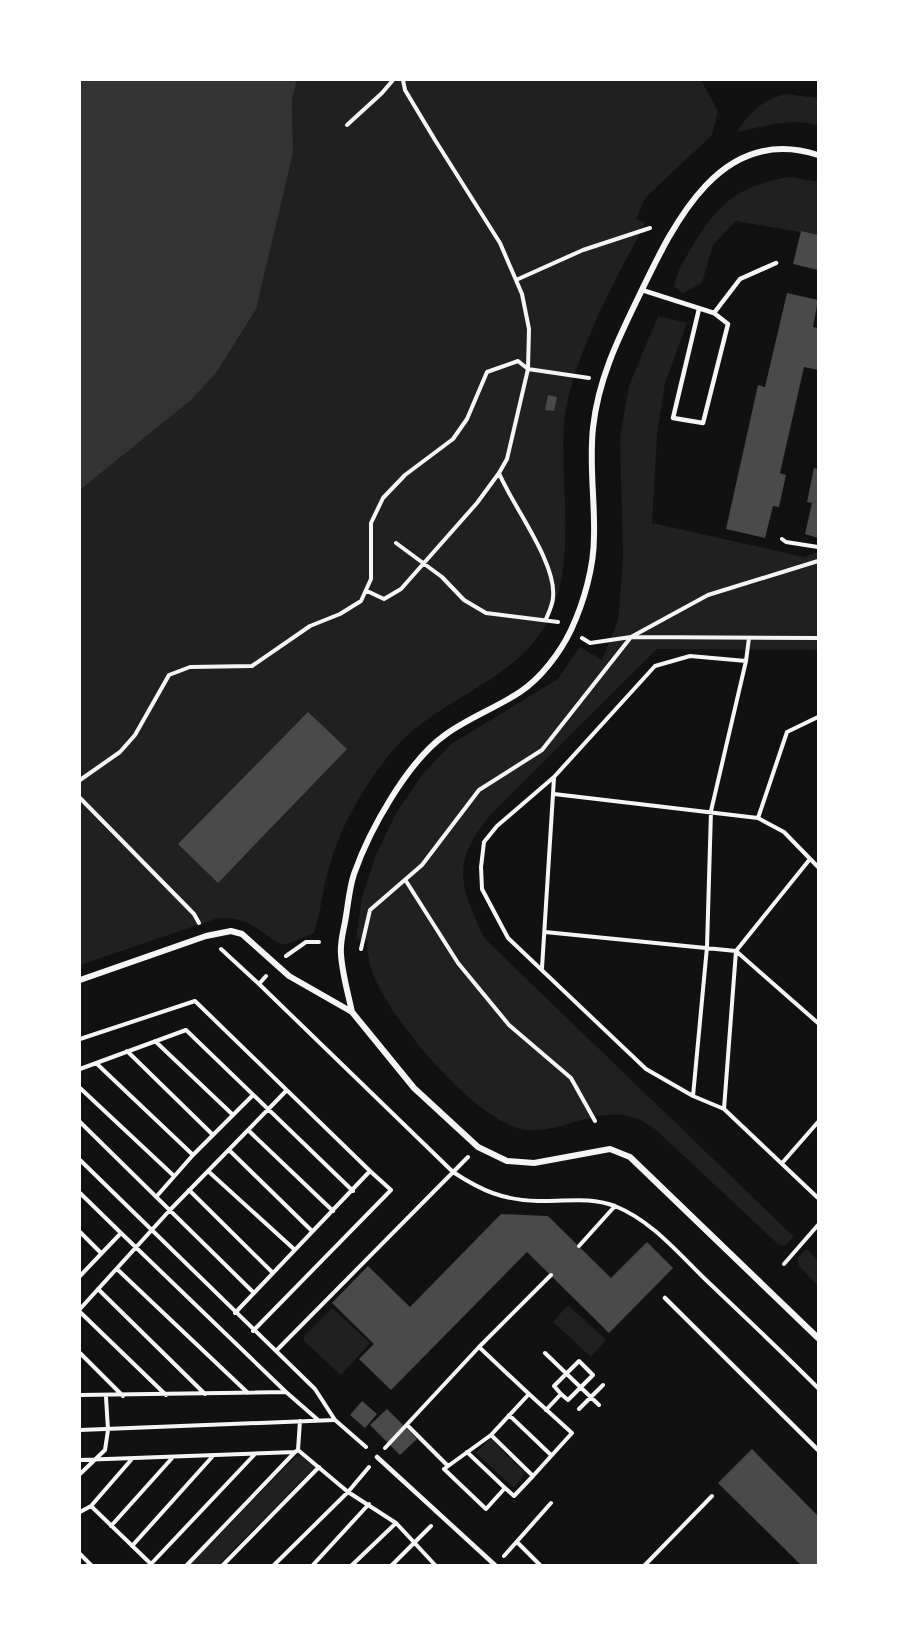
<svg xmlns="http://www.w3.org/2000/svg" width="898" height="1645" font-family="Lora,serif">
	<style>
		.green { fill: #202020 }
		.water { fill: #333 }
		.building { fill: #4a4a4a }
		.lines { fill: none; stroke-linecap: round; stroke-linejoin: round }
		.path { stroke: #f5f5f5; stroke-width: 4 }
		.service { stroke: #f5f5f5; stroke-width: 4.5 }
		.minor { stroke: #f5f5f5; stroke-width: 6 }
	</style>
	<rect width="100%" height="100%" fill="#111"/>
	<!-- green -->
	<path class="green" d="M297,80h404l17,31 -6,24 -67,63 -9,21 10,4c-30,54 -77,141 -82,201 -4,61 12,132 -13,190 -28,66 -111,82 -156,134 -30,35 -55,78 -67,123 -6,20 -7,42 -14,62l-29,12c-30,-12 -30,-28 -67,-27l-138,47v-475l111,-91 25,-26 52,-119 25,-101 -1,-53z
		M785,94l33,4v27c-28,-7 -53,1 -81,7 13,-21 25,-31 48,-38z
		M790,177l28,5v53l-82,-14 -23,24 -11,38 -19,10 -9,-6c3,-16 11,-28 19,-42 25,-42 47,-60 97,-68z
		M658,316l29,7 -22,60 -8,52 -5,88 152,34 14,-5v98l-161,-1 -164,163c-43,51 -34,72 -8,127l309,298 -10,9 -6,-2 -123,-115c-6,-3 -12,-9 -19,-11 -36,-13 -71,14 -108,12 -47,-2 -134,-107 -152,-149 -6,-14 -9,-26 -9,-40l-11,-2 6,-42 13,-40 21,-44 27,-39 28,-30 107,-65 22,-32 22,13 16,-39 5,-62 -3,-122 9,-51z
		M807,1249l11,11v26l-19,-20 -1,-9z
		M568,1305l38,35 -15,17 -38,-35z
		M332,1308l38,35 -29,32 -37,-34v-5z
		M490,1438l35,35 -11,15 -38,-35z
		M296,1456h6l13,11 -97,98 -29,1z"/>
	<!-- water -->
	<path class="water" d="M80,80h217l-5,20 1,53 -37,156 -40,64 -25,27 -111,90z"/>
	<!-- building -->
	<path class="building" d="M801,231l17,4v35l-25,-6z
		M787,293l31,7 -5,27 5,1v42l-14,-3 -24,106 6,2 -7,32 -6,-1 -8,32 -39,-9 32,-144 7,2z
		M548,395l9,2 -3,14 -9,-1z
		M814,468l4,1v69l-13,-4 7,-31 -5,-1z
		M308,712l39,37 -129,134 -40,-39z
		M501,1214l47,2 63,62 36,-36 26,26 -64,65 -82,-81 -136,138 -32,-31 15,-15 -42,-41 36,-37 42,41z
		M362,1401l15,13 -12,14 -15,-13z
		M387,1409l30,30 -17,16 -30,-30z
		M752,1449l66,67v50h-16l-84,-83z"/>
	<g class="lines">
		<!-- path -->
		<path class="path" d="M347,125l35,-32 11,-13
			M516,280l67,-30 67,-22
			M499,473c13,32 58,90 54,124 0,7 -4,15 -7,22
			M782,539l4,3 32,5
			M396,543l46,34 22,23 22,13 72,9
			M367,591l17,8 17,-10 76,-86 22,-30 8,-14 21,-90 1,-40 -7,-35 -22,-51 -65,-103 -30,-50 -2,-10
			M582,638l8,5 41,-6 77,-42 110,-34
			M746,661l-56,-5 -35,10 -101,111 -57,49 -13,16 -3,25 1,22 26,49 138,131 47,27 31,13 94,89
			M80,780l40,-28 15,-17 34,-60 21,-8 62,-1 58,-40 30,-12 21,-13 10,-22v-56l12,-25 22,-23 48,-36 14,-20 20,-47 31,-11 10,8 61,9
			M554,794l204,24 26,14 34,35
			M80,798l114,116 5,9
			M758,818l29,-86 31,-15
			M406,881l52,82 51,62 62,53 24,43
			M545,932l191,19 82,72
			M221,949l38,35 7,-8
			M361,949l9,-39 52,-45 57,-75 63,-40 89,-113 187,1
			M286,956l20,-14h13
			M542,968l12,-190
			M259,984l194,188c29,19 50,28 85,29 27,1 50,-5 77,5 37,15 63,47 91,74 38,36 76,72 112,108
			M80,1039l115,-38 175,170 -135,142
			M155,1041l77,73
			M127,1051l85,83
			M96,1063l97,92
			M80,1069l106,-39 167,161
			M80,1088l94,88
			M693,1096l14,-149 4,-136 35,-150 3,-23
			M724,1109l12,-158 74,-92
			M80,1122l174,171
			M248,1130l85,81
			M229,1150l83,81
			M80,1160l235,229 20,31 31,27
			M783,1162l35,-40
			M208,1171l87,79
			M189,1190l84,83
			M80,1193l41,40
			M156,1197l37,-42 60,-60
			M80,1232l21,21
			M579,1246l36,-40
			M784,1264l34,-39
			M117,1269l131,124
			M80,1276l41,-43 165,159
			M98,1289l107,105
			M80,1309l89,-98 117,-120
			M80,1312l86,83
			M253,1331l138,-141 -21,-19
			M479,1347l50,47 -38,41
			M276,1351l192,-194
			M80,1353l43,43
			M545,1353l54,52
			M529,1394l43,39 -39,43
			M80,1395l206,-3 31,27
			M579,1409l24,-24
			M546,1410l15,-16 -7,-8 25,-25 14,14 -25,25 -7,-6
			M509,1415l42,40
			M407,1425l41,41
			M80,1430l254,-10
			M491,1435l42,41 -19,20 -9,-8 -19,21 -42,-40z
			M385,1448l94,-101 72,-72
			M298,1450l50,42 48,31 40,43
			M467,1452l38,36
			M80,1460l215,-8 3,-2 2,-29
			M80,1474l25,-24 3,-20 -2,-33
			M91,1506l60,58
			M80,1512l11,-6 40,-46
			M111,1526l62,-69
			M517,1542l24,24
			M132,1546l80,-89
			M80,1554l12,12
			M504,1556l47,-53
			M151,1564l104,-110
			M186,1566l109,-114
			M222,1566l97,-99
			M273,1566l75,-74 21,-25
			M312,1566l57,-62
			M351,1566l45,-43
			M391,1566l40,-40
			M644,1566l68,-70"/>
		<!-- service -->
		<path class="service" d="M642,290l72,23 14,11 -25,99 -30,-5 26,-109
			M714,313l26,-34 36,-16
			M665,1298l153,152
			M377,1457l119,109"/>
		<!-- minor -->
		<path class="minor" d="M80,980l126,-44 25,-5 11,3 47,42 63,36 62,76 64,59 29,14 27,2 76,-14 20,8 188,181
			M352,1012c-4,-19 -10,-39 -11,-58 -1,-11 2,-22 4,-32 3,-16 4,-33 9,-48 15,-43 53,-112 91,-139 23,-17 51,-27 75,-43 21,-14 40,-39 51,-62 13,-28 23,-63 23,-94 1,-36 -5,-72 -1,-108 5,-48 25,-89 46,-132 34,-71 81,-173 179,-141"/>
	</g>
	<!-- border -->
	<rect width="898" height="1645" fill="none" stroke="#ffffff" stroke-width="162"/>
</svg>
